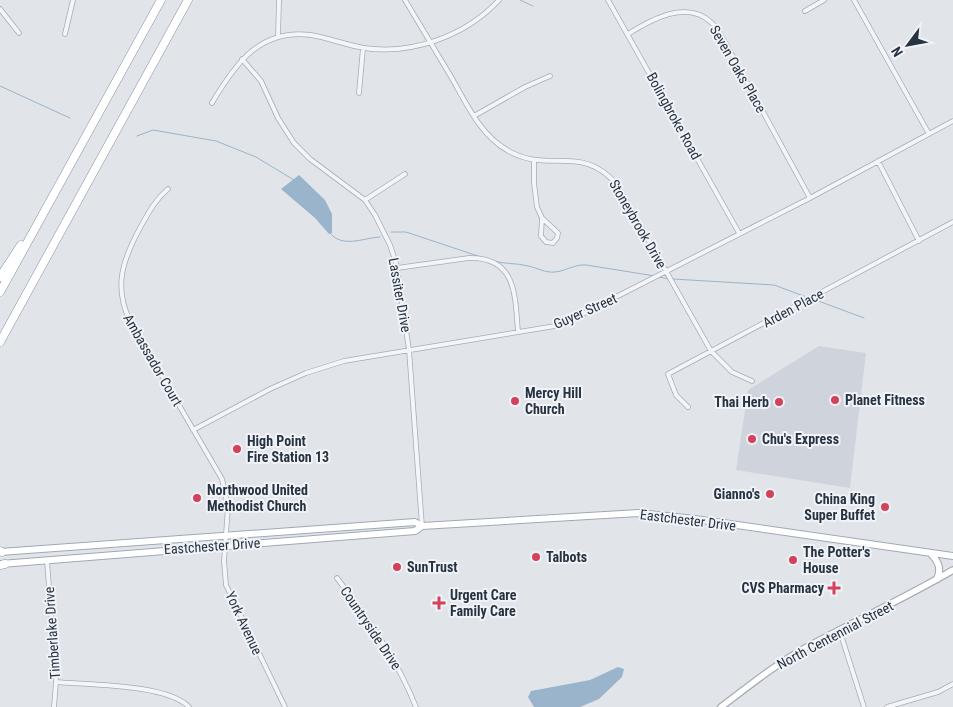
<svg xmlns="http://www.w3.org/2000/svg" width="953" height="707" font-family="'Roboto Condensed',sans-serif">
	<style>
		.built { fill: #cfd4dc }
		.water { fill: #9ab4cb }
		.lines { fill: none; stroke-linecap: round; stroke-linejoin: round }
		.stream { stroke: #9ab4cb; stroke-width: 1 }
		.street-casing { stroke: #a6acb4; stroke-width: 5.5 }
		.secondary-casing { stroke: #a6acb4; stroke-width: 8 }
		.primary-casing { stroke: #9fa9b6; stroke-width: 8 }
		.highway-casing { stroke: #8793a1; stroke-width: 9 }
		.street { stroke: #f4f5f8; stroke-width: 4 }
		.secondary { stroke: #fff; stroke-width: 5.5 }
		.primary { stroke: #fff; stroke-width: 6 }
		.highway { stroke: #fff; stroke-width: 8 }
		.poi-dot { fill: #d3415d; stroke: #f0f3f7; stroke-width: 2 }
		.labels { text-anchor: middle; stroke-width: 4; stroke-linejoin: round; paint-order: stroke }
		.street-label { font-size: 14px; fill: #283342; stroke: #f0f3f7 }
		.poi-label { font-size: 14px; font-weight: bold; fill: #283342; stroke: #f0f3f7; text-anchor: start }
	</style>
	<rect width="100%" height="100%" fill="#e1e5ea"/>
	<!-- built -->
	<path class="built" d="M819,346l47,7 -16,135 -114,-18 12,-80z"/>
	<!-- water -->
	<path class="water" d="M299,175l26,25 7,14v19l-3,1 -14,-16 -34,-29z
		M618,667l6,2 -2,8 -23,22 -19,8h-46l-6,-10 3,-6 59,-11z"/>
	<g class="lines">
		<!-- stream -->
		<path class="stream" d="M520,0l13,6
			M0,86l70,32
			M137,136l16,-6 63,11 40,16 38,23
			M329,232c13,17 33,6 51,5
			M391,232h15l78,26
			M493,261c11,3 24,2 35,5 10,2 17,7 27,6 11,-1 20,-8 31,-7l69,11
			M659,277l10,2
			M673,279l101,6 35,13
			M813,299l51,19"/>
		<!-- street casing -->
		<g class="street-casing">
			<path id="street" d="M405,0c15,25 30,50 45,75 16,27 29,59 57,75 41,25 76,-8 111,36l93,165 21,21 20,9
				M608,0l131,233
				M854,0l75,134
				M0,9l19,24
				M805,11l19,-11
				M65,34l8,-34
				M628,34c24,-15 58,-34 83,-12 6,6 10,15 15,22l84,154
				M278,37l1,-37
				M242,59l19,22 17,37 16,25 16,16 55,41 10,15 15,30 6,18 13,87 13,176
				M359,93l4,-45
				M212,103c23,-39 48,-75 99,-68 18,3 35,10 53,13 48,7 102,-12 135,-48
				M474,116l51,-29 25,-11
				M534,160v23l3,24 5,11 16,15 -1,5 -4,5 -7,-1 -5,-6 1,-18
				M878,161l41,80
				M168,189c-13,11 -19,23 -27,37 -18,33 -28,60 -11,95l92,158 6,28 -4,54 2,24 59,122
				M365,200l40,-26
				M397,268l72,-10c48,-1 46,38 49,74
				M688,407l-12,-12 -8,-21 285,-152
				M193,430l77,-41 36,-16 38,-12 217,-36 249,-127 143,-77
				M47,560l9,122 -2,25
				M337,578c31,41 60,81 79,129
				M844,629l-2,9 22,69
				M56,682c32,3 111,2 133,25
				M887,707l51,-15 15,-8"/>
		</g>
		<!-- secondary casing -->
		<g class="secondary-casing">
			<path id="secondary" d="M721,707c28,-21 55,-43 86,-60 48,-26 98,-49 146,-77"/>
		</g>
		<!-- primary casing -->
		<g class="primary-casing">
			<path id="primary" d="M0,552l415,-30 7,4
				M930,553c8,8 12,15 7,26
				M1,564l414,-33 7,-5 217,-13 56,6 258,37"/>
		</g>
		<!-- highway casing -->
		<g class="highway-casing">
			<path id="highway" d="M0,277l21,-32
				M0,292l161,-292
				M0,342l188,-342
				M0,551l2,1
				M0,565l5,-1"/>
		</g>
		<!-- street -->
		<use href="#street" class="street"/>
		<!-- secondary -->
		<use href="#secondary" class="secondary"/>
		<!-- primary -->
		<use href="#primary" class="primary"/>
		<!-- highway -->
		<use href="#highway" class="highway"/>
	</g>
	<!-- markers -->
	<g class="poi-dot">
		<circle cx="835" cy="400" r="5"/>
		<circle cx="515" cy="401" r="5"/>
		<circle cx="779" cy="402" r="5"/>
		<circle cx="752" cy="439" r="5"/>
		<circle cx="237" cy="449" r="5"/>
		<circle cx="770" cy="494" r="5"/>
		<circle cx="197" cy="498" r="5"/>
		<circle cx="885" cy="507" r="5"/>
		<circle cx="536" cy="557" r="5"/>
		<circle cx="793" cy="560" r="5"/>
		<circle cx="397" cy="567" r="5"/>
		<path d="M831.5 580.5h5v5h5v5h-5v5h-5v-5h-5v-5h5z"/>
		<path d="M436.5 595.5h5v5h5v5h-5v5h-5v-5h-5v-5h5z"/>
	</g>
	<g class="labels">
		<!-- street labels -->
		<g class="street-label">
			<text transform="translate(738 69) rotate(60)" y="5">Seven Oaks Place</text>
			<text transform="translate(674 116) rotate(61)" y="5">Bolingbroke Road</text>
			<text transform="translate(638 224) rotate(60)" y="5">Stoneybrook Drive</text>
			<text transform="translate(400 295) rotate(80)" y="5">Lassiter Drive</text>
			<text transform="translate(793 308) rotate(-28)" y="5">Arden Place</text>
			<text transform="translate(585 311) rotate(-24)" y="5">Guyer Street</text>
			<text transform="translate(153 360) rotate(60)" y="5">Ambassador Court</text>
			<text transform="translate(688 520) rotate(7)" y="5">Eastchester Drive</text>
			<text transform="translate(212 546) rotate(-4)" y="5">Eastchester Drive</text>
			<text transform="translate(244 623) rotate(65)" y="5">York Avenue</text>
			<text transform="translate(371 628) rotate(56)" y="5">Countryside Drive</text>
			<text transform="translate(52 633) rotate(-94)" y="5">Timberlake Drive</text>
			<text transform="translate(835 635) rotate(-28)" y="5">North Centennial Street</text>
		</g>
		<!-- poi labels -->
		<g class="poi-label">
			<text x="525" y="398">Mercy Hill<tspan x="525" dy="16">Church</tspan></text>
			<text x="845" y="405">Planet Fitness</text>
			<text x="769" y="407" text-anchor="end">Thai Herb</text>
			<text x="762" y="444">Chu's Express</text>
			<text x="247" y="446">High Point<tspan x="247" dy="16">Fire Station 13</tspan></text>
			<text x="207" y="495">Northwood United<tspan x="207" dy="16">Methodist Church</tspan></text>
			<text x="760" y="499" text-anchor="end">Gianno's</text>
			<text x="875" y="504" text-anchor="end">China King<tspan x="875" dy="16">Super Buffet</tspan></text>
			<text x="803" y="557">The Potter's<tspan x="803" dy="16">House</tspan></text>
			<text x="546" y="562">Talbots</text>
			<text x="407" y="572">SunTrust</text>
			<text x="824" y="593" text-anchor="end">CVS Pharmacy</text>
			<text x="450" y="600">Urgent Care<tspan x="450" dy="16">Family Care</tspan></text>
		</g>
	</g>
	<!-- north arrow -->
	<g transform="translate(908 45) rotate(238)" stroke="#f0f3f7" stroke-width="4" paint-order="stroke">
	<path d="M0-4L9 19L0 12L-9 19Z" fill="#283342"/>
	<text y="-8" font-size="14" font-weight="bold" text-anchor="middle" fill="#283342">N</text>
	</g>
</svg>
